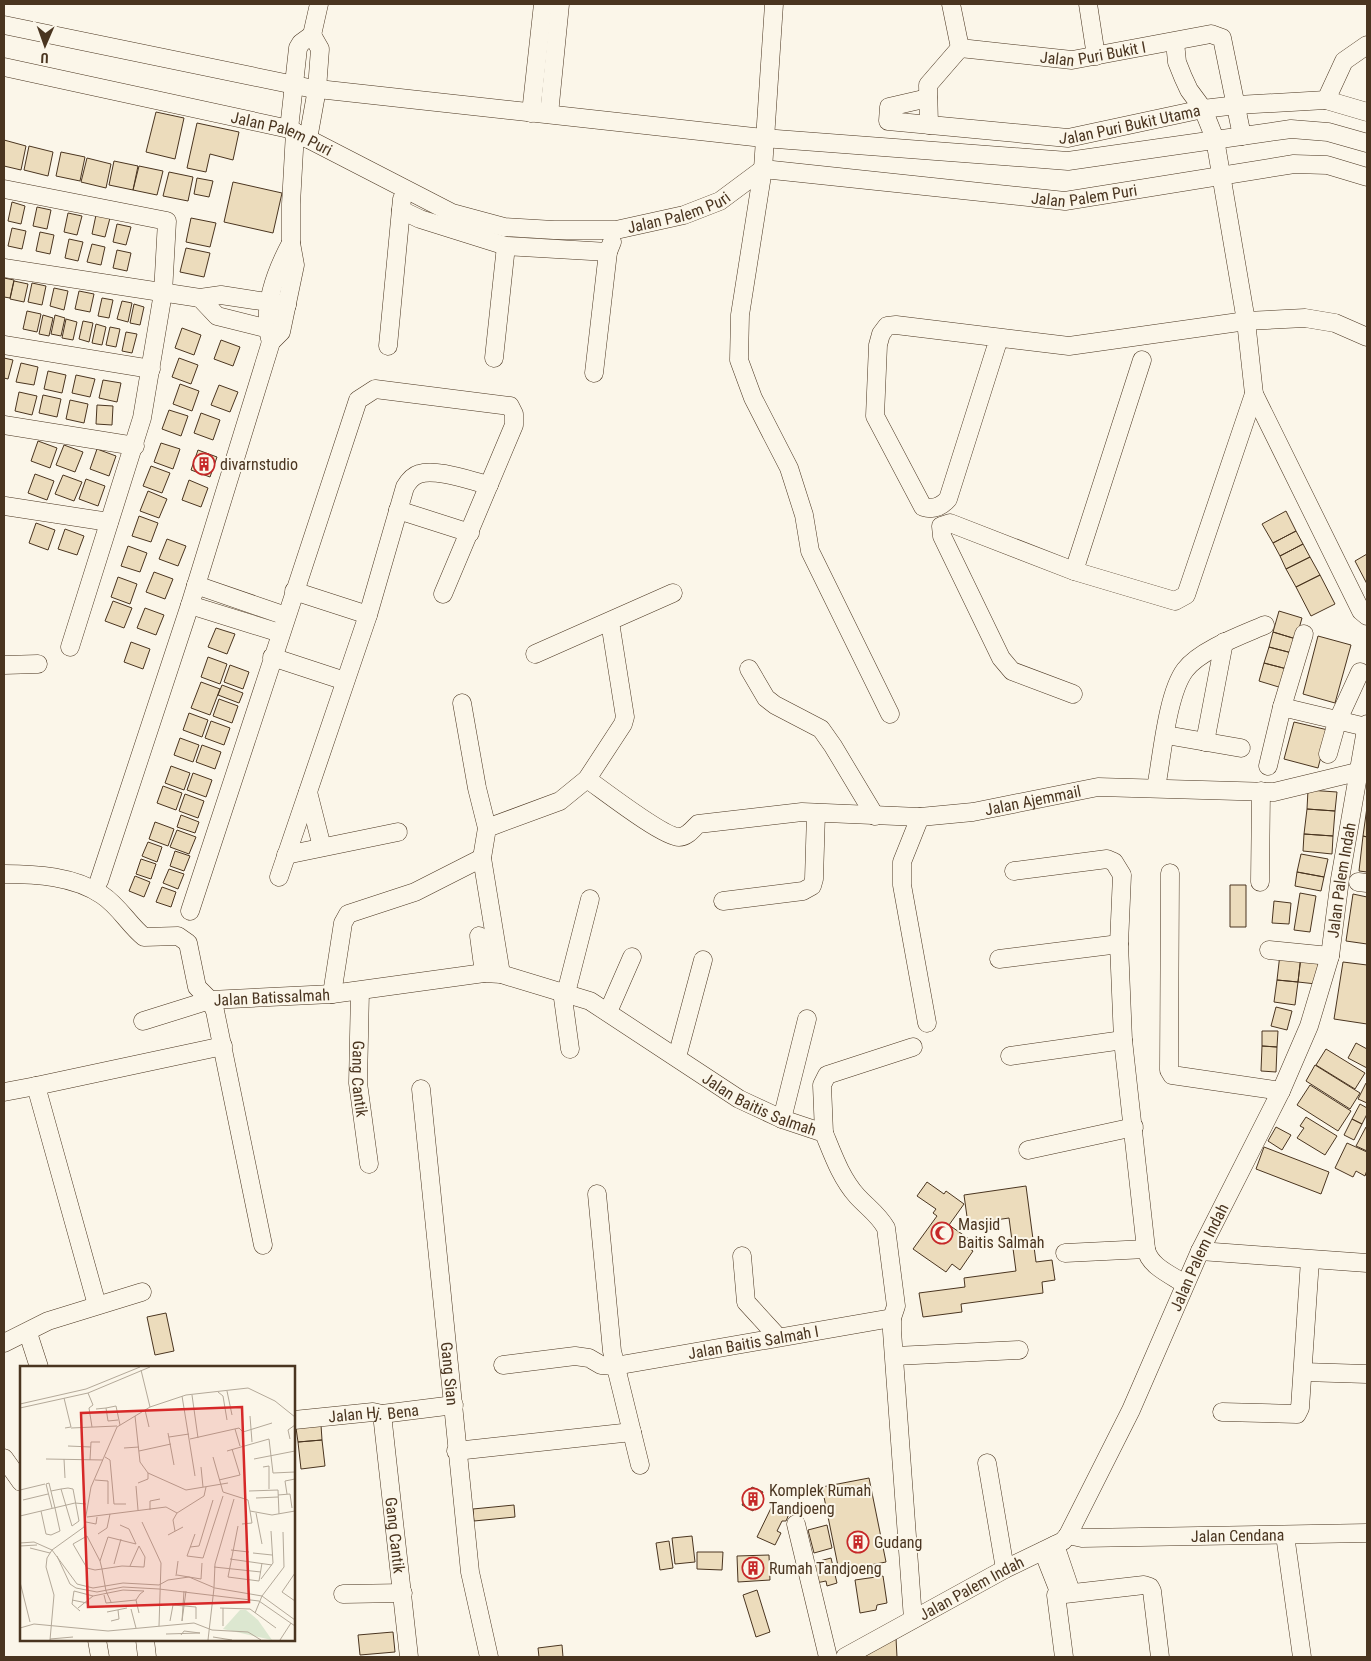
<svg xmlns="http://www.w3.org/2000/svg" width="1371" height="1661" font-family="'Roboto Condensed',sans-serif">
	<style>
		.building { fill: #ecdcbc; stroke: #4a3520 }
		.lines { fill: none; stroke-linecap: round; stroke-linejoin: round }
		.minor-casing { stroke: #4a3520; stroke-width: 19 }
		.minor { stroke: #fbf6e9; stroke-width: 18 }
		.labels { text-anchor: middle; stroke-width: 4; stroke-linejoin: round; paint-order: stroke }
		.street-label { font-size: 16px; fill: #4a3520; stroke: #fbf6e9 }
		.poi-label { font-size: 16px; fill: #4a3520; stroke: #fbf6e9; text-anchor: start }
		.inset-road { fill: none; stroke: #b4a999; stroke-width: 1 }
		.view { fill: #d62828; fill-opacity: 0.15; stroke: #d62828; stroke-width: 2.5 }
		.inset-edge { fill: none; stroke: #4a3520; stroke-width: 2.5 }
	</style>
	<rect width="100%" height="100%" fill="#fbf6e9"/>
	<!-- building -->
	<path class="building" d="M156,112l28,6 -9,41 -29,-7z
		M197,123l42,9 -6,28 -23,-6 -4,18 -19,-4z
		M4,140l22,6 -5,24 -17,-4z
		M29,146l24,6 -5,24 -24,-6z
		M61,152l24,5 -5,24 -24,-5z
		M87,158l24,6 -5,24 -25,-6z
		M114,161l24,5 -5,24 -24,-5z
		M139,166l24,5 -6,24 -24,-5z
		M169,172l24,5 -5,24 -25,-5z
		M197,178l16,3 -4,16 -15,-3z
		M233,182l49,11 -9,40 -49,-11z
		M12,202l13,4 -4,18 -13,-3z
		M37,207l14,3 -4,19 -14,-3z
		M68,213l14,3 -5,19 -13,-3z
		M96,215l14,3 -5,19 -13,-3z
		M191,218l25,5 -6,24 -24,-5z
		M117,224l14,3 -5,18 -13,-3z
		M12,228l14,3 -4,18 -14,-3z
		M40,232l14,3 -4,19 -14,-3z
		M69,239l14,3 -5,19 -13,-3z
		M92,244l13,3 -4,18 -14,-3z
		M186,248l24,5 -6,24 -24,-5z
		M117,250l14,3 -4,18 -14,-3z
		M4,278l10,2 -4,18 -6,-1z
		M14,281l14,3 -4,18 -14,-3z
		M32,283l14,3 -4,19 -14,-3z
		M54,288l14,3 -4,19 -14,-4z
		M79,291l15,3 -4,18 -15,-3z
		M102,298l11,2 -4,18 -11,-2z
		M122,301l10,2 -4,19 -11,-3z
		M134,304l10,3 -4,18 -10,-2z
		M27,311l14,3 -4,18 -14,-3z
		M43,315l10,3 -4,18 -10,-2z
		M55,315l10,3 -4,18 -10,-2z
		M66,319l11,3 -4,18 -11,-2z
		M83,321l10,2 -4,19 -10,-3z
		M96,324l10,3 -4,18 -10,-2z
		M110,327l10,2 -4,18 -10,-2z
		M182,328l19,7 -7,20 -19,-7z
		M126,332l11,2 -5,19 -10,-2z
		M221,340l19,7 -7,19 -19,-7z
		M4,358l9,2 -5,19 -4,-1z
		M179,358l19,7 -7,19 -19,-7z
		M21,363l17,4 -4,18 -18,-3z
		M48,371l18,4 -4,18 -18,-4z
		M76,375l19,4 -5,18 -18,-4z
		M103,380l18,3 -4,19 -18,-4z
		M180,384l19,7 -7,20 -19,-7z
		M219,385l19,7 -8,20 -19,-7z
		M19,392l18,4 -5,19 -17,-4z
		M43,395l18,4 -4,18 -18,-4z
		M70,400l18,4 -4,19 -18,-4z
		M97,405l16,1 -1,19 -16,-1z
		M169,410l19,6 -7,20 -19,-7z
		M201,413l19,7 -7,20 -19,-7z
		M38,441l19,7 -7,20 -19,-7z
		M161,443l19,6 -7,20 -19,-7z
		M64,445l19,7 -8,20 -19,-7z
		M97,449l19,7 -7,20 -19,-7z
		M198,450l19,7 -7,20 -19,-7z
		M151,466l19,7 -8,20 -19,-7z
		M35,474l19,7 -7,19 -19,-7z
		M63,475l19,7 -8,19 -19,-7z
		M86,479l19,7 -7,20 -19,-7z
		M189,480l19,8 -7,19 -19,-7z
		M148,491l19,8 -8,19 -19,-7z
		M1286,511l10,20 -23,12 -11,-19z
		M139,516l19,7 -7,19 -19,-6z
		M36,523l19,7 -7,20 -19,-7z
		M65,529l19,7 -7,19 -19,-6z
		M1296,531l7,13 -23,12 -7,-13z
		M167,539l19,7 -8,20 -19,-7z
		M1303,544l7,13 -24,12 -6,-13z
		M128,546l19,7 -7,19 -19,-6z
		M1367,554v30l-12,-23z
		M1310,557l10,18 -24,12 -10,-18z
		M154,572l19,7 -8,20 -19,-7z
		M1320,575l15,29 -24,12 -15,-29z
		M118,577l19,7 -7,20 -19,-7z
		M113,601l19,7 -8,20 -19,-7z
		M145,608l19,7 -8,20 -19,-7z
		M1279,611l23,7 -6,21 -23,-7z
		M216,628l19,6 -8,20 -19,-7z
		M1273,632l23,7 -4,14 -23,-6z
		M1318,636l33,9 -16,58 -32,-9z
		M131,642l19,7 -7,20 -19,-7z
		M1269,647l23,6 -5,16 -23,-6z
		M208,657l19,7 -7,20 -19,-7z
		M1264,663l23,6 -5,19 -23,-7z
		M230,665l19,7 -6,17 -19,-7z
		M201,682l19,7 -10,26 -19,-7z
		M222,685l21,8 -4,10 -21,-8z
		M219,699l19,7 -6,17 -19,-7z
		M189,713l19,7 -6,17 -19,-7z
		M211,721l19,7 -6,17 -19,-7z
		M1294,722l34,8 -10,38 -34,-9z
		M180,738l19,7 -6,17 -19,-7z
		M202,745l19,7 -6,17 -19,-7z
		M171,766l19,7 -6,17 -19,-7z
		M193,773l19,7 -6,17 -19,-7z
		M163,786l19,7 -6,17 -19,-7z
		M1308,790l29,2 -2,19 -28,-2z
		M185,794l19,7 -6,17 -19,-7z
		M1367,807v30l-4,-1z
		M1307,809l28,2 -2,25 -29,-2z
		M181,815l18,7 -4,11 -18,-6z
		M155,822l19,7 -6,17 -19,-7z
		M177,830l19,7 -7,17 -19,-7z
		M1304,834l29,2 -1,18 -29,-3z
		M1363,836l4,1v35l-8,-1z
		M148,842l14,5 -5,15 -15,-6z
		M175,851l15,5 -6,15 -14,-5z
		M1301,854l27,5 -4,18 -27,-5z
		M141,859l15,5 -5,15 -15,-5z
		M169,869l15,5 -6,15 -15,-6z
		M1297,872l27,5 -3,14 -26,-5z
		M135,876l15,6 -6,15 -15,-6z
		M1230,885h16v42h-16z
		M162,887l14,5 -5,15 -15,-5z
		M1300,893l16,3 -6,36 -16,-2z
		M1353,894l14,3v47l-21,-3z
		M1274,901l17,2 -2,21 -17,-1z
		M1280,954l21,2 -3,26 -21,-2z
		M1301,956l18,3 -3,25 -18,-2z
		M1343,962l24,3v59l-33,-5z
		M1277,980l21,2 -3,23 -21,-3z
		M1276,1007l16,4 -5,19 -16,-4z
		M1262,1031h16l-1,16 -15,-1z
		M1356,1043l11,6v19l-19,-10z
		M1262,1046l15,1 -1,25 -15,-1z
		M1326,1049l39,24 -10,16 -39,-24z
		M1315,1065l45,28 -10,16 -44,-28z
		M1366,1083l1,1v19l-9,-4z
		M1310,1085l41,26 -13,20 -41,-26z
		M1360,1104l7,4v6l-5,10 -10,-5z
		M1306,1117l31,19 -12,19 -28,-17 7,-10 -4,-2z
		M1352,1119l10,5 -8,16 -10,-5z
		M1276,1127l15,8 -9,15 -14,-9z
		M1366,1127l1,1v23l-11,-5z
		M1347,1143l20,9v18l-2,6 -9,-5 -3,6 -18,-9z
		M1264,1147l65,25 -8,22 -65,-25z
		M927,1182l17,12 2,-3 18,13 -15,21 23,16 -5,6 6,4 -13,19 -8,-6 -6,8 -33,-23 24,-33 -4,-3 3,-4 -19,-13z
		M1026,1186l10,76 16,-2 3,20 -13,2 1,11 -82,11 1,8 -39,5 -4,-24 46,-6 -1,-9 52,-7 -7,-53 -41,6 -4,-29z
		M166,1313l8,38 -19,4 -8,-38z
		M321,1425l1,15 -24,2 -2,-14z
		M322,1440l3,26 -24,3 -3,-27z
		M869,1478l17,84 -47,9 -17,-84z
		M752,1487l11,5 -10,19 -11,-6z
		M514,1505l1,12 -41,4 -1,-12z
		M772,1506l17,8 -3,7h-4l-5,10 4,2 -6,12 -18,-8z
		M827,1525l5,23 -18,5 -6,-23z
		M692,1536l3,26 -20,2 -3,-26z
		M669,1541l4,27 -13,2 -4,-27z
		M697,1552h26l-1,18 -25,-1z
		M769,1555l1,25 -32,2 -1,-26z
		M831,1558l6,25 -10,3 -1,-5 -10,2 -4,-20z
		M883,1576l4,27 -10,2 -1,5 -16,3 -5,-33z
		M757,1590l13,42 -14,5 -13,-42z
		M393,1632l2,20 -35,3 -2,-20z
		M896,1638l1,19h-33v-2z
		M562,1645l1,12h-24l-1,-9z"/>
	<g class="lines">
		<!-- minor casing -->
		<g class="minor-casing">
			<g id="minor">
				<path d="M774,4l-11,165 -23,146 -1,45 14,38 36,70 15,47 6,36 80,163"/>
				<path d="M951,4l9,44"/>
				<path d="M1088,4l8,52"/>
				<path d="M4,25l305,63 454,50 305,23 223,-32 37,3 39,11"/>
				<path d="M1175,42l2,20 6,15 6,13 14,19 12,30 31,182 8,73 107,217 6,5"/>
				<path id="s1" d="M960,48l112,12 139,-26 11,4 20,98"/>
				<path id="s2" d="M4,67l285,62 163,84 52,14 50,3h62l68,-15 36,-14 43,-32 302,32 229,-37 33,1 40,12"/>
				<path id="s3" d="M928,98l-39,9 -1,14 180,17 135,-29 34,-4 89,-5 41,12"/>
				<path d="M1326,100l18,-39 23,-16"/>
				<path d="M531,113l12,-109"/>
				<path d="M549,114l11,-110"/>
				<path d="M929,125l-1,-40 32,-37"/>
				<path d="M289,129l9,-81 3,-5 11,-8 7,-31"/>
				<path d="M308,139l9,-50 3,-40 -8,-14"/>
				<path d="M4,189l163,32 -4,72 -21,125 -72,229"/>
				<path d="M401,210l19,9 86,27 102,6"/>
				<path d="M4,268l196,30 21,-3 66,10"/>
				<path d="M200,298l17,18 60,15"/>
				<path d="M999,338l-51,161c-7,8 -15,11 -25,8l-48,-91 3,-71 3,-11 6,-8 9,-1 173,21 177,-25 59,-3 30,5 32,14"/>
				<path d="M271,342c-10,-32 5,-71 20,-99"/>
				<path d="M4,345l147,24"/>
				<path d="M388,346l14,-147"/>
				<path d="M494,358l12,-112"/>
				<path d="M594,373l14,-121 4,-10"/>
				<path d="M4,425l131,21"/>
				<path d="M5,506l104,16"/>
				<path d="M398,510l72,23"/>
				<path d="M1074,571l68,-211"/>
				<path d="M196,585l90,31"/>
				<path d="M294,591l74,24"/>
				<path d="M190,605l90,28"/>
				<path d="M535,654l138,-61"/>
				<path d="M272,657l73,24"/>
				<path d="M4,665l34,-1"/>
				<path d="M749,669l17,29 9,7 46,24 12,17 42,70"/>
				<path d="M1073,694l-61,-23 -11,-13 -59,-122 -1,-10 9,-3 124,48 101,30 11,-6 68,-201"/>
				<path d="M462,703l15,85 10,40"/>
				<path d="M1282,707l22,-73"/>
				<path d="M1166,735l75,13"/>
				<path d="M1205,742l19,-100"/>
				<path d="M1328,754l9,-32 23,-50"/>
				<path d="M1268,766l14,-59 84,20"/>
				<path id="s4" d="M587,779c16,11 76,58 92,58 8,0 14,-8 19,-13l104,-12 118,5 53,-5 125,-25 176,5 83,-20"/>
				<path d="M1156,788c6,-31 11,-94 29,-118 15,-20 57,-35 80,-45"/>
				<path d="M308,792l14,55"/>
				<path d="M920,817l-18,45v23l25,138"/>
				<path d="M286,855l112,-23"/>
				<path d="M1014,871l93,-12 7,3 8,13 -3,69 4,96 23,209c3,17 25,26 39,35"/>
				<path d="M1170,873l-1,197 3,5 109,16"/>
				<path d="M4,874c32,0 70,2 98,21 17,11 27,30 42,42l34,-1 10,7 9,44 13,13 5,11 48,234"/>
				<path d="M279,877l89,-262 37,-128c3,-5 7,-11 14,-13 17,-6 52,7 70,11"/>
				<path d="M99,881l91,-276 81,-263 10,-10 14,-67 -4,-22v-39l4,-72"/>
				<path d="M1260,882l1,-91"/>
				<path d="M1358,882l9,1"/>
				<path d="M723,901l80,-10 9,-5 2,-7 2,-66"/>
				<path d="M190,911l168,-511 17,-11 135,17 4,8v11l-71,169"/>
				<path d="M479,936l5,37"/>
				<path d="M1269,950l61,6"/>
				<path d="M999,959l120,-15"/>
				<path d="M501,974l-19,-116 5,-30 73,-27 27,-22 36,-55 2,-7 -15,-95"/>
				<path id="s5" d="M360,991l-2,92 11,81"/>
				<path d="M562,991l8,58"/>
				<path d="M566,993l24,-94"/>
				<path d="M332,994l11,-71 5,-9 67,-22 67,-34"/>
				<path d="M608,1012l24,-55"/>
				<path id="s6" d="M143,1021l67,-21 122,-6 152,-21 17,1 89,27 149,98 43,20 42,14c9,22 17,45 33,63 10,11 21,18 29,32l10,78 -4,12v13l21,288"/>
				<path d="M1010,1056l113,-16"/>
				<path d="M677,1057l26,-97"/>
				<path id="s7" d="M421,1089l49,483 19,85"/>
				<path d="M4,1092l32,-6"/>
				<path d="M782,1119l25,-100"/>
				<path d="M824,1133l-2,-48 5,-10 86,-28"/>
				<path d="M1028,1150l106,-23"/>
				<path d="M597,1194l15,157 28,114"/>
				<path d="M1200,1251l167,12"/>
				<path d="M1065,1253l81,-4"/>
				<path d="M742,1256l4,46 32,35"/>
				<path d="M97,1305l-61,-219 187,-40"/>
				<path d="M28,1333l11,34"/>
				<path d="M4,1343l44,-22 94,-29"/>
				<path d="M895,1356l124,-6"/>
				<path id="s8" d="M503,1365l72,-9 14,2 12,7 14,1 277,-48"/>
				<path d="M1303,1372l64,2"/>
				<path d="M1222,1412l75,2 3,-6 10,-148"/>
				<path id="s9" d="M382,1414l27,243"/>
				<path id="s10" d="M294,1420l79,-8 9,2 72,-9"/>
				<path d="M456,1451l176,-19"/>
				<path d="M4,1458l17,24"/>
				<path d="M987,1463l18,106"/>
				<path d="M796,1524l32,133"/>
				<path id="s11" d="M1068,1535l14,3 285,-5"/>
				<path d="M1285,1535l17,122"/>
				<path d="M1055,1545l16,47"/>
				<path d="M1043,1551l17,43"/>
				<path d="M343,1594l60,-1"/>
				<path d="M97,1640l3,17"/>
				<path d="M145,1640l2,17"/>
				<path id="s12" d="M845,1657l160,-88 58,-28 5,-6 63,-125 69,-159 81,-160 28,-65 21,-70 10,-77 27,-155"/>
				<path d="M1064,1657l-8,-62 88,-10 6,2 2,4 8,66"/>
			</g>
		</g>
		<!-- minor -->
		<use href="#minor" class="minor"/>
	</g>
	<!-- icons -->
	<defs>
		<g id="building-ring" transform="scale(1.125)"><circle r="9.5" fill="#fbf6e9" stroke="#c62828" stroke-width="1.5"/><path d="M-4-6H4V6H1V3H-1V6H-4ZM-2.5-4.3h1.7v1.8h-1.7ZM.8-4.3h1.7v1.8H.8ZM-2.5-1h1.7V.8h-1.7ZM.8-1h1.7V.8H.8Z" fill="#c62828"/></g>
		<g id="mosque-ring" transform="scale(1.125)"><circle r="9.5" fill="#fbf6e9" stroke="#c62828" stroke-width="1.5"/><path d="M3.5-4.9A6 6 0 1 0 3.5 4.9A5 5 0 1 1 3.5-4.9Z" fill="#c62828"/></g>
	</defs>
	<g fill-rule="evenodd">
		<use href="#building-ring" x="204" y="464"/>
		<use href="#mosque-ring" x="942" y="1233"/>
		<use href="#building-ring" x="753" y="1499"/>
		<use href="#building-ring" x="858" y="1542"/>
		<use href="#building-ring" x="753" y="1568"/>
	</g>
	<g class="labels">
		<!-- street labels -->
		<g class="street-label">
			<text dy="6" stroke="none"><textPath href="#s1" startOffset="134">Jalan Puri Bukit I</textPath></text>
			<text dy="6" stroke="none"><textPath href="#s3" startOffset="298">Jalan Puri Bukit Utama</textPath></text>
			<text dy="6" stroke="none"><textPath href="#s2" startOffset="286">Jalan Palem Puri</textPath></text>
			<text dy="6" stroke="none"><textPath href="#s2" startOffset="1126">Jalan Palem Puri</textPath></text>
			<text dy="6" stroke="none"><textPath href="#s2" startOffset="706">Jalan Palem Puri</textPath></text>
			<text dy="6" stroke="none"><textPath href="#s4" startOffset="470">Jalan Ajemmail</textPath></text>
			<text dy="6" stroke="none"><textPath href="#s12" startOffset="968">Jalan Palem Indah</textPath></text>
			<text dy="6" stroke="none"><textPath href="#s6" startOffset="132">Jalan Batissalmah</textPath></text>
			<text dy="6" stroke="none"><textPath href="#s5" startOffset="88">Gang Cantik</textPath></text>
			<text dy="6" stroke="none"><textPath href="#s6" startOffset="655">Jalan Baitis Salmah</textPath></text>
			<text dy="6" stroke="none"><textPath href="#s12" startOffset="562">Jalan Palem Indah</textPath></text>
			<text dy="6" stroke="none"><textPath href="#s8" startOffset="255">Jalan Baitis Salmah I</textPath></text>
			<text dy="6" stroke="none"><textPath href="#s7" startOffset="286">Gang Sian</textPath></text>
			<text dy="6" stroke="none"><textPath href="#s10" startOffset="80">Jalan Hj. Bena</textPath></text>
			<text dy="6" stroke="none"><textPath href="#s9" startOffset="122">Gang Cantik</textPath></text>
			<text dy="6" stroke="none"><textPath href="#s11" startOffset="170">Jalan Cendana</textPath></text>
			<text dy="6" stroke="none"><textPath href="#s12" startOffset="144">Jalan Palem Indah</textPath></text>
		</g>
		<!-- poi labels -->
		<g class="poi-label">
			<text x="220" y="470">divarnstudio</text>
			<text x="958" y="1230">Masjid<tspan x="958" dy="18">Baitis Salmah</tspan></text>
			<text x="769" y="1496">Komplek Rumah<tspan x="769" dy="18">Tandjoeng</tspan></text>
			<text x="874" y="1548">Gudang</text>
			<text x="769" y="1574">Rumah Tandjoeng</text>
		</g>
	</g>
	<!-- overview -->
	<g transform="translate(20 1366)">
		<rect width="275" height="275" fill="#fbf6e9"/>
		<path d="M220,244h6l12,10 14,20 -49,-11z" fill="#dce7d0"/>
		<path class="inset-road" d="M121,4l9,37 36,-12 62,-7 27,13 20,16M207,25l5,24M198,26l5,4 4,24M68,27l5,12 -4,3 3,19M172,29l6,43M162,30l13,80M44,32l7,29 -6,1M0,38l66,-15 54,-22M0,42l68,-15 62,-26M86,42l10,-2 4,19M76,43l10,-1 2,13 10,-1M125,44l4,17M115,50l5,46 8,11 38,17 42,-7M230,50l2,26M51,62l46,-2M215,63l5,17M148,67l6,32M149,71l20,-3M170,73l49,-11 4,4 29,-9M270,73l-2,-9 7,-5M48,80l23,1M104,82l15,-1M119,85l32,-7M207,85l42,-12 4,34 22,-1M85,91l5,3 4,44h12M193,91l10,35 25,8 2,11 22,4 23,-4M26,93l57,1M44,93l1,19M234,93l41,-8M70,94l1,-18h9M181,101l2,20M243,101l6,-1v23M75,114l13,1v23M199,114l21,-5 -8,-26M118,117l10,-4v-6M116,120l2,24M0,124l25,-6M31,125l10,-2 7,-1 5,1 6,32 -7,5 -11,-37M229,125l29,-1 1,24M267,128l-2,-13 10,-2M258,129l12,-1 2,14M236,132l22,-1M3,134l25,-6M32,142l-6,-24 3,-1 6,25M130,144v-9l10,-2M21,145l5,23 5,1 9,-4 -5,-23M236,147l6,31M0,150l55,-13 11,1M67,151l79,-10 11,6M66,156l10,2 1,-7M122,156l19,41 -2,63M222,158l10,-1 -2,-12M100,159l9,4 7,15M218,160l-10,51 31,4 3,-18M155,165l-2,-11 4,-7 27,-17 2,-9M78,168l9,-6 3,-14M175,168l-8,22 16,2 20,-62M148,169l15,-8M0,177l14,-1 18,8 25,34 16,4 30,-5 36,2 9,-5 21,-3 26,11 47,8 33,24M0,180l17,-1M170,181l9,-1 14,-46M10,182l20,5M211,184l18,2M233,187l19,2M37,190l13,28 6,4 21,4 26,-5 36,2 100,12 36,25M210,193l42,6M80,195l8,-24 28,7M94,198l7,-25M194,201l47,5M275,207l-13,19 13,9M157,209l24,4M156,210l2,-15M181,213l1,-16M241,213l12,-16 -2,-32M0,216l10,40M194,221l1,-23 19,-65M84,229l2,8 30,-3M52,234l15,3M91,236l-5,-11 -4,-22 -2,-8 -13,-25 -14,8 14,24 8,2 7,-1 20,-3 21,1h1l1,-10 -6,-11 -9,20M58,242l15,-12M200,242l30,1 26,19M111,243l5,19M60,245l-8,-7 2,-13 19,5 30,-6 21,1 -4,3M87,246l20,-4M119,247l-3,-13 4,-6M235,247l7,-17 22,-29 -1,-35M91,255l8,-2 -1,-9M150,255l3,-16 23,2v12M162,255l4,-30M162,255l2,-30M203,260v-18M0,262l14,-4 74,7 86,-8 18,7 36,2 13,8M146,268l34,-1M161,269l3,-4 16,2M193,271l19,3M30,273l23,-2M30,274l4,-45 -8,-28 1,-9 5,-8 32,-23 7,-40 26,-60 33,-20M188,274l6,-52M260,274l11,-17"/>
		<path class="view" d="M222,41l7,195 -161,5 -7,-194z"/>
		<rect width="275" height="275" class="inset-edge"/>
	</g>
	<!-- border -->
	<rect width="1371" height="1661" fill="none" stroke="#4a3520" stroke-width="10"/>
	<!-- north arrow -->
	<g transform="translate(45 45) rotate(182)" stroke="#fbf6e9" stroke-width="4" paint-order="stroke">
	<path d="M0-4L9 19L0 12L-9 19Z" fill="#4a3520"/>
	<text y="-8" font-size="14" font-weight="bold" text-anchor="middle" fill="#4a3520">U</text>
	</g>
</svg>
